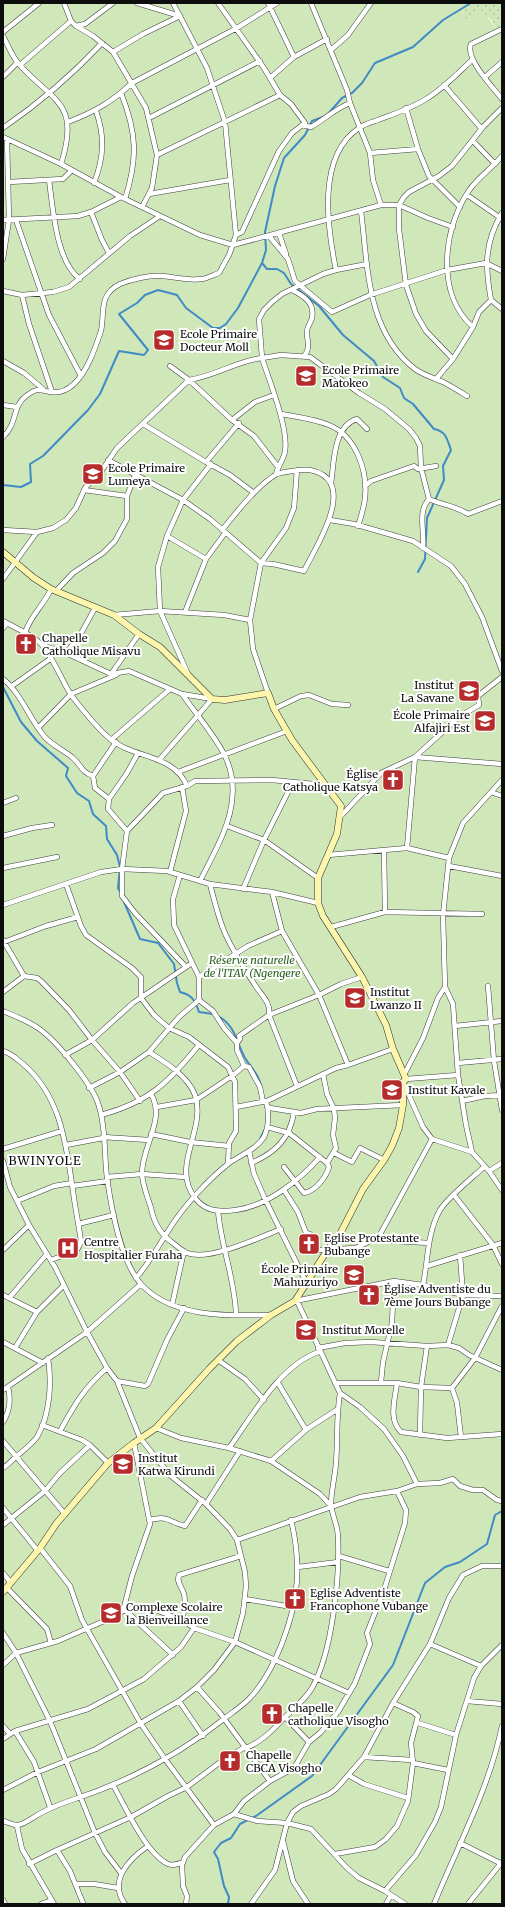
<svg xmlns="http://www.w3.org/2000/svg" width="505" height="1907" font-family="Merriweather,serif">
	<style>
		.grass { fill: url(#grass-dots) }
		.park { fill: #cfe7b9 }
		.lines { fill: none; stroke-linecap: round; stroke-linejoin: round }
		.stream { stroke: #408ac6; stroke-width: 2 }
		.street-casing { stroke: #404040; stroke-width: 5.5 }
		.secondary-casing { stroke: #2f2f2f; stroke-width: 7 }
		.street { stroke: #fff; stroke-width: 4.5 }
		.secondary { stroke: #fbf6ac; stroke-width: 6 }
		.labels { text-anchor: middle; stroke-width: 4; stroke-linejoin: round; paint-order: stroke }
		.poi-label { font-size: 11px; fill: #0d0d0d; stroke: #fff; text-anchor: start }
		.park-label { font-size: 11px; font-style: italic; fill: #2b6221; stroke: #fff }
		.neighbourhood-label { font-size: 12px; letter-spacing: 1px; fill: #0d0d0d; stroke: #fff }
	</style>
	<defs>
		<pattern id="grass-dots" width="8" height="8" patternUnits="userSpaceOnUse"><rect width="8" height="8" fill="#cfe7b9"/><path d="M2 2h.1M6 6h.1" fill="none" stroke="#b1c59e" stroke-width="1.8" stroke-linecap="round"/></pattern>
	</defs>
	<rect width="100%" height="100%" fill="#fefcee"/>
	<!-- grass -->
	<path class="grass" d="M474,3h28v22l-6,3 -6,-10 -10,-6 -12,8 -3,-2 -3,-7z"/>
	<!-- park -->
	<path class="park" d="M3,3h471l-12,8 3,7 3,2 9,-7 7,-1 12,16 6,-3v1879h-499z"/>
	<g class="lines">
		<!-- stream -->
		<path class="stream" d="M328,114l14,-16 10,-5 10,-10 13,-20 38,-16 30,-27 28,-17
			M262,263l5,6h10l7,4 7,11 28,22 24,29 31,26 9,16 17,11 4,10 9,6 21,25c12,2 13,10 17,21l-8,16 1,14 -17,38 -2,41 -7,13
			M3,485l18,2 10,-5 -1,-18 13,-8 45,-46 12,-16 19,-43 25,4 4,-5 -29,-36 18,-11 8,-8 13,-5 19,5 9,13 27,20h7l6,-4 12,-16 24,-45 4,-13 -1,-18 10,-46 9,-28 21,-23 7,-14 11,-4
			M3,687l18,35 16,19 31,27 -2,8 11,17 12,8 4,13 13,12 1,13 10,16 3,12 -2,21 2,4
			M124,902l16,37 18,4 16,21 3,19 3,9c12,3 15,8 19,20l14,2
			M218,1016c18,10 18,26 27,42 6,10 14,16 16,28
			M260,1139l5,-10
			M228,1904l1,-7 -5,-11 -6,-27 -4,-7 7,-9 10,-5 9,-14 16,-8 56,-40 81,-111 32,-82 20,-16 15,-5 27,-18 8,-29 7,-4"/>
		<!-- street casing -->
		<g class="street-casing">
			<path id="street" d="M64,3l7,18 5,5 17,10 20,16 33,56 11,47 -5,33 -10,19
				M137,3l43,13
				M218,3l46,65 16,27 11,9 14,19 -13,10 -13,18 -37,81 -6,3
				M268,3l26,54
				M311,3l36,87 3,13 20,50 3,27 8,25
				M76,26l9,-2 28,-21
				M502,29l-31,15c-6,15 21,42 31,55
				M3,32l36,-29
				M3,36c5,9 9,20 15,27 35,40 63,38 43,101
				M331,50l17,-15 23,-32
				M113,52l30,-18 37,-18
				M20,65l51,-44
				M3,77l14,-14
				M485,77l17,-15
				M270,78l24,-21 33,-18
				M444,85l36,42h3
				M121,93c16,40 17,65 4,106
				M406,108l12,41 11,27 31,31
				M149,118l111,-57
				M68,122c26,-10 44,-20 64,-39l105,-55 40,-25
				M302,125l9,2c13,-7 25,-19 39,-24
				M3,128c35,-24 70,-54 99,-85
				M3,137l58,27 60,33 79,38 33,10 148,-40h18l29,13 25,9
				M473,141l22,23
				M370,153l48,-4
				M157,155l123,-60
				M49,180c4,28 7,82 31,99
				M9,182l54,-3 9,-9
				M94,183c10,-25 11,-47 2,-72
				M149,194l81,-14
				M467,195l35,24
				M361,211c7,55 5,120 54,158 8,6 19,9 28,13 8,4 16,9 24,14
				M91,212l11,28 7,13
				M502,213c-18,30 -17,54 -11,87l11,9
				M3,220l75,-4 13,-4 30,-15
				M16,220l33,95 32,61
				M279,233l7,21
				M269,236l19,23 7,22 37,31 38,-17 77,-25 39,-7 16,8
				M3,259l6,-39 -2,-81
				M336,270c-9,-44 -19,-114 23,-142 5,-4 13,-6 19,-8 16,-6 34,-12 48,-21 17,-10 31,-25 46,-39
				M292,290c12,6 23,13 20,28 -1,5 -6,9 -5,15 0,9 4,15 -3,23
				M3,291l19,4 31,-3 16,-5 61,-51 30,-20
				M22,295l7,29 23,68
				M473,327c-38,-33 -30,-100 -3,-138 9,-12 22,-21 32,-33
				M453,359l-27,-28 -10,-17 -10,-29 -7,-56v-24l5,-8 5,-5 30,-16 13,-10 31,-39 19,-19
				M3,361l21,12 19,16
				M436,379l17,-20 20,-32 6,-15 12,-12
				M3,405l14,2
				M281,414c16,3 33,5 48,11 27,11 39,46 36,73 -1,10 -4,19 -7,28
				M232,420l23,-18 19,-7
				M239,423l-33,39 24,13 24,18
				M143,424l63,38
				M3,437c15,-14 9,-31 23,-41 12,-9 13,-6 25,-4 20,3 32,-17 39,-32 4,-9 8,-20 11,-29 4,-19 -3,-36 19,-47 12,-5 30,-9 42,-8 13,1 27,5 40,3 6,-1 11,-4 17,-6l10,-18 7,-20 -11,-113 -18,-54 -34,-65
				M108,460l75,40 27,19 51,44 12,1 31,7c11,-23 57,-91 6,-101 -5,-1 -31,2 -35,5 -21,14 -37,36 -53,55
				M278,467l-24,-31 -22,-16 -43,-40c26,-4 48,-19 73,-22l-3,-39 5,-9 8,-8 10,-8 41,-20 13,-4 31,-6
				M276,474c2,-8 8,-15 9,-23 4,-22 -16,-71 -23,-93l19,-3 29,2 49,36 26,16 24,20 7,9 4,8 1,22 8,31c13,6 27,7 39,15l34,-13
				M331,484c3,-21 2,-58 26,-65l10,10
				M365,486l6,-5 43,-15 4,3 18,-3
				M84,490l43,6
				M330,520l24,4 59,17 38,25 14,18 17,33 20,54
				M3,530l34,2 16,-4 13,-8 10,-12 9,-20 17,-18 15,-22 72,-68 -19,-14
				M167,536l39,23
				M423,548c2,-16 -6,-36 6,-49
				M3,579l34,-47
				M56,591l17,-18 30,-20 12,-12 12,-22v-23l8,-21
				M185,612l21,-53 19,-26
				M114,615l46,-4 64,4 26,5
				M3,621c12,7 29,13 39,24 12,14 19,34 29,50 11,14 24,31 38,43 24,21 64,15 78,48
				M3,628l4,-5
				M25,633c5,-17 19,-28 26,-44
				M42,645l24,8 45,21 18,-3 53,23 30,5
				M66,653l13,-16 16,-29
				M111,674l28,-40
				M188,674l-28,-63 -2,-44 9,-31 16,-36 28,-36
				M3,679c18,14 26,39 41,57 7,9 20,14 29,22 9,8 8,14 20,18
				M12,686l38,-27
				M268,693l-15,-44 -3,-29 11,-57 25,-35 8,-20 3,-38
				M182,694c14,20 31,39 42,60 23,45 -4,87 -24,127
				M274,709l27,-13 8,-1 23,9 16,1
				M38,728l33,-34 45,-19
				M111,740l59,-51
				M415,757l87,7
				M160,759l52,-60
				M178,772l109,-41
				M491,792l11,4
				M109,799l-14,-11 -2,-12 23,-34
				M3,803l13,-5
				M340,817l41,-44 34,-16 44,-40 20,-12 -1,-9 24,-19
				M227,826l37,14 54,38
				M127,831l-19,-22 1,-10 18,-26 11,-20
				M3,836l29,-8 20,-3
				M407,848l42,10
				M384,851l1,61
				M328,855l79,-7 8,-91
				M449,866l53,10
				M3,868l54,-11
				M170,872l16,-61 -4,-24
				M180,875l-7,24 1,26 25,52v23
				M66,884l15,42 5,9 46,33 9,9v21l13,17 15,13 20,9 39,30 7,15 1,44v5l-7,12 -1,21
				M210,884c4,16 8,32 14,47 8,19 20,37 31,54 6,10 16,17 14,30l28,71
				M243,889l21,-49 29,-58
				M272,892l10,39 37,64 29,70
				M3,905l98,-33 21,-3 45,2 43,13 62,8 46,11
				M331,927l54,-15 97,2
				M3,940l21,36
				M4,942l42,-16 32,-9
				M186,967l-51,-54 -13,-17v-27l5,-38 36,-38 24,-7 8,-5 77,-1 52,5
				M199,977l49,-31 34,-15
				M488,986l6,75 8,49
				M3,992l21,-16 13,2 4,3 28,29 23,30 28,32 20,29
				M199,1000l14,11 11,17 13,15v7l7,16
				M3,1011c12,5 25,10 35,17 18,12 53,55 60,75 8,24 6,51 9,75 4,28 14,84 34,106 30,34 88,32 130,31
				M455,1026l47,-5
				M237,1043l3,-4 -1,-3 30,-21 50,-20 22,-11 21,-7
				M3,1051c8,2 14,8 20,13 38,32 43,80 50,127 2,17 6,34 8,51l-4,8 -26,10
				M149,1052c16,10 39,24 46,43 12,35 -25,70 0,103 11,14 24,14 41,12 31,-4 64,-30 84,-53
				M65,1055l27,-15 41,-37 59,-40
				M458,1063l44,-4
				M244,1066l5,1 11,20 3,15
				M323,1074l4,20 7,15 1,9 -2,17 3,13 -9,15
				M404,1075l19,-37 15,-40 7,-11
				M406,1079l52,-4
				M404,1084l19,43 9,12 40,13 17,19 13,19
				M89,1088l31,-16 29,-20 30,-35 20,-17
				M151,1094c15,25 -9,52 -9,79 0,11 6,25 9,35 3,15 10,27 22,35 5,4 11,10 18,11 23,5 67,-16 90,-25
				M462,1101l23,-5 17,-1
				M267,1106l3,2 31,5 16,-4 86,-4
				M157,1107l39,-7 36,-24 12,-10
				M236,1107l31,-6 69,-33 12,-3 45,-16
				M101,1115c48,-13 67,-32 97,-69
				M267,1127l22,6 38,30 2,4c-3,10 -13,24 -25,26l-20,-26
				M151,1134l39,8 39,4
				M103,1137l46,3
				M66,1145l37,-7
				M3,1149l59,-18
				M249,1151l5,23 11,25 42,85
				M472,1152l-6,-27 -8,-50 -5,-71 -8,-17 -2,-72 6,-57 14,-35 39,-43
				M334,1153l18,9 8,-14 24,12
				M3,1161l7,26 19,38 26,42 32,65 20,36 10,13 23,57 31,38 35,28 24,25 7,11 8,32 1,14 -3,27 -8,29 -21,28 -17,17 -18,14 -83,48 -58,23 -35,18
				M251,1163c24,-10 39,-24 43,-51
				M489,1171l13,-8
				M107,1177l35,-3 43,3
				M72,1186l36,-5
				M284,1190l14,22 8,21v7l13,10 37,-2 14,-7 7,-1 52,3
				M454,1195l39,50 9,19
				M17,1201l37,-15 18,-3
				M218,1211c3,35 17,69 18,103
				M78,1224l36,-9
				M306,1233l4,1v8
				M377,1240l55,-101
				M3,1250l26,-25
				M427,1266l75,-23
				M136,1278c15,-17 25,-37 38,-56 13,-19 35,-43 54,-58 12,-9 28,-14 36,-27 5,-11 5,-25 2,-36
				M423,1285c5,-24 4,-52 17,-75 8,-13 32,-32 44,-43
				M3,1295l34,17
				M10,1297l36,-42
				M295,1301l99,-20 29,4 40,10 39,1
				M297,1301l43,92 20,14 24,22 19,27 14,28
				M172,1305l12,-54
				M3,1342l40,21
				M448,1345l11,3 10,7 33,15
				M15,1348l22,-36 27,-27
				M318,1348l27,-5 26,-1 56,4 21,-1 15,-50 -3,-40
				M218,1360l27,19 19,21
				M117,1381l28,5 3,-2 19,-44 17,-32
				M381,1382l2,-20 9,-39 2,-42
				M278,1383l28,47
				M335,1383h62l24,4 31,1
				M397,1383c-2,17 -9,36 4,49l46,6 55,-4
				M452,1388l23,-30 27,-52
				M452,1388l5,15 4,34
				M3,1390l84,-58 54,-48
				M3,1422c7,-11 8,-23 5,-35
				M42,1425l40,15 8,5 18,18
				M156,1428l25,10 48,10 42,13 49,33 11,12
				M60,1431c15,-27 24,-43 47,-63
				M420,1435l1,-48 6,-41
				M3,1441l61,72
				M229,1448c23,-32 52,-84 90,-96
				M271,1461l36,-32 31,-20
				M3,1468c5,-3 9,-8 14,-12 7,-6 15,-12 20,-19 13,-22 15,-54 11,-79
				M206,1504l34,-53
				M3,1508l35,43
				M149,1520c21,-5 19,2 36,6l17,-26
				M3,1525l42,-34 15,-18 30,-28
				M237,1540l123,-43 37,-6 20,-7 23,-1 13,-4 7,7 13,4h10l14,10 5,1
				M40,1548l30,38 12,34 59,104 24,35 49,66
				M339,1556l50,15
				M298,1567l40,-5
				M3,1573l8,10
				M7,1588l40,41 4,14
				M245,1599l47,8
				M125,1610l48,45
				M123,1611l9,-35 18,-52 -16,-81
				M182,1620c2,-8 4,-18 2,-26 -2,-7 -8,-12 -5,-19l62,-19
				M3,1633l13,20 34,68 45,112 10,19 16,21
				M430,1644l51,22
				M3,1665l13,-12 42,-12 53,-23 12,-7 19,-4 11,2 29,11 12,8 41,14 114,51
				M197,1687l23,26 50,68
				M179,1701l24,35
				M467,1701l35,3
				M285,1717l24,25
				M418,1723l38,12
				M3,1726l7,8
				M15,1731l19,31 16,45
				M3,1739l12,-8 73,-22 56,-30 37,-32 13,-19
				M246,1748c15,-6 26,-17 37,-29 10,-10 22,-19 29,-31 20,-35 28,-110 26,-151 0,-11 -6,-22 -7,-32 0,-14 4,-28 5,-42 2,-24 0,-47 4,-70
				M364,1757l48,3
				M413,1763l35,7
				M348,1775l16,9 44,14
				M113,1785c12,21 33,69 55,79 5,2 10,0 15,-2
				M234,1814l10,-13 26,-20 24,-13 15,-26 11,-9 18,-21 17,-29 15,-39 -3,-11 17,-43 21,-67 1,-13 -9,-19
				M3,1821c4,1 10,4 14,4 5,0 10,-4 14,-6 13,-9 26,-14 41,-19 55,-18 108,-46 153,-82 8,-6 17,-12 24,-19 26,-27 46,-82 48,-119 1,-20 -1,-40 -6,-60
				M17,1826l5,23 32,55
				M283,1841l10,40 15,23
				M460,1843l42,21
				M57,1850l13,21 13,32
				M335,1854l40,-7 11,-8 11,-13 11,-25 5,-38 -2,-20 7,-27 -5,-4 -20,-9
				M29,1864l28,-14 74,-33 37,-21 19,-9 32,-24 26,-16
				M76,1884h18l24,4
				M385,1891l31,-36 19,-33 6,-15 15,-72 18,-57 7,-12 21,-21
				M3,1900l2,4
				M41,1904l11,-4
				M125,1904c-17,-23 4,-45 23,-58
				M186,1904l1,-8 -4,-10 -1,-21 3,-8 29,-32 20,-11 23,7 30,2 24,6 36,39 12,10 26,13 20,13
				M251,1904l24,-34 12,-47 6,-11 8,-6 28,-12 7,-5 28,-32 29,-54 37,-59 19,-46 14,-23 19,-9h20
				M386,1904l5,-9
				M434,1904c24,-59 55,-115 68,-178
				M468,1904l34,-42"/>
		</g>
		<!-- secondary casing -->
		<g class="secondary-casing">
			<path id="secondary" d="M3,552l31,26 17,11 63,26 25,19 21,13 52,52 13,1 43,-7 6,16 18,31 49,66 -4,28 -19,44v25l5,13 39,61 24,48 7,24 13,30 -3,3v23l-4,23 -7,18 -8,14 -21,29 -24,47 -11,13 -33,52 -24,14 -34,26 -28,28 -53,59 -22,15 -26,20 -52,61 -16,24 -37,44"/>
		</g>
		<!-- street -->
		<use href="#street" class="street"/>
		<!-- secondary -->
		<use href="#secondary" class="secondary"/>
	</g>
	<!-- icons -->
	<defs>
		<g id="school-square" transform="scale(1.15)"><rect x="-9" y="-9" width="18" height="18" rx="4" fill="#b62c2c" stroke="#fff"/><path d="M0-5L7-2L0 1L-7-2ZM-4 1L0 2.5L4 1V4Q0 6-4 4Z" fill="#fff"/></g>
		<g id="church-square" transform="scale(1.15)"><rect x="-9" y="-9" width="18" height="18" rx="4" fill="#b62c2c" stroke="#fff"/><path d="M-1.2-6h2.4v3.5h3.3v2.4h-3.3V6h-2.4V-.1h-3.3v-2.4h3.3Z" fill="#fff"/></g>
		<g id="hospital-square" transform="scale(1.15)"><rect x="-9" y="-9" width="18" height="18" rx="4" fill="#b62c2c" stroke="#fff"/><path d="M-5-5h3v3.5h4V-5h3V5h-3V1.5h-4V5h-3Z" fill="#fff"/></g>
	</defs>
	<g fill-rule="evenodd">
		<use href="#school-square" x="164" y="340"/>
		<use href="#school-square" x="306" y="376"/>
		<use href="#school-square" x="93" y="474"/>
		<use href="#church-square" x="26" y="644"/>
		<use href="#school-square" x="469" y="691"/>
		<use href="#school-square" x="485" y="721"/>
		<use href="#church-square" x="393" y="780"/>
		<use href="#school-square" x="355" y="998"/>
		<use href="#school-square" x="392" y="1090"/>
		<use href="#church-square" x="309" y="1244"/>
		<use href="#hospital-square" x="68" y="1248"/>
		<use href="#school-square" x="354" y="1275"/>
		<use href="#church-square" x="369" y="1295"/>
		<use href="#school-square" x="306" y="1330"/>
		<use href="#school-square" x="123" y="1464"/>
		<use href="#church-square" x="295" y="1599"/>
		<use href="#school-square" x="111" y="1613"/>
		<use href="#church-square" x="272" y="1714"/>
		<use href="#church-square" x="230" y="1761"/>
	</g>
	<g class="labels">
		<!-- poi labels -->
		<g class="poi-label">
			<text x="180" y="338">Ecole Primaire<tspan x="180" dy="13">Docteur Moll</tspan></text>
			<text x="322" y="374">Ecole Primaire<tspan x="322" dy="13">Matokeo</tspan></text>
			<text x="108" y="472">Ecole Primaire<tspan x="108" dy="13">Lumeya</tspan></text>
			<text x="42" y="642">Chapelle<tspan x="42" dy="13">Catholique Misavu</tspan></text>
			<text x="454" y="689" text-anchor="end">Institut<tspan x="454" dy="13">La Savane</tspan></text>
			<text x="470" y="719" text-anchor="end">École Primaire<tspan x="470" dy="13">Alfajiri Est</tspan></text>
			<text x="378" y="778" text-anchor="end">Église<tspan x="378" dy="13">Catholique Katsya</tspan></text>
			<text x="370" y="996">Institut<tspan x="370" dy="13">Lwanzo II</tspan></text>
			<text x="408" y="1094">Institut Kavale</text>
			<text x="324" y="1242">Eglise Protestante<tspan x="324" dy="13">Bubange</tspan></text>
			<text x="84" y="1246">Centre<tspan x="84" dy="13">Hospitalier Furaha</tspan></text>
			<text x="338" y="1273" text-anchor="end">École Primaire<tspan x="338" dy="13">Mahuzuriyo</tspan></text>
			<text x="384" y="1293">Église Adventiste du<tspan x="384" dy="13">7ème Jours Bubange</tspan></text>
			<text x="322" y="1334">Institut Morelle</text>
			<text x="138" y="1462">Institut<tspan x="138" dy="13">Katwa Kirundi</tspan></text>
			<text x="310" y="1597">Eglise Adventiste<tspan x="310" dy="13">Francophone Vubange</tspan></text>
			<text x="126" y="1611">Complexe Scolaire<tspan x="126" dy="13">la Bienveillance</tspan></text>
			<text x="288" y="1712">Chapelle<tspan x="288" dy="13">catholique Visogho</tspan></text>
			<text x="246" y="1759">Chapelle<tspan x="246" dy="13">CBCA Visogho</tspan></text>
		</g>
		<!-- park labels -->
		<g class="park-label">
			<text x="252" y="964">Réserve naturelle<tspan x="252" dy="13">de l'ITAV (Ngengere</tspan></text>
		</g>
		<!-- neighbourhood labels -->
		<g class="neighbourhood-label">
			<text x="45" y="1165">BWINYOLE</text>
		</g>
	</g>
	<!-- border -->
	<rect width="505" height="1907" fill="none" stroke="#0d0d0d" stroke-width="8"/>
</svg>
